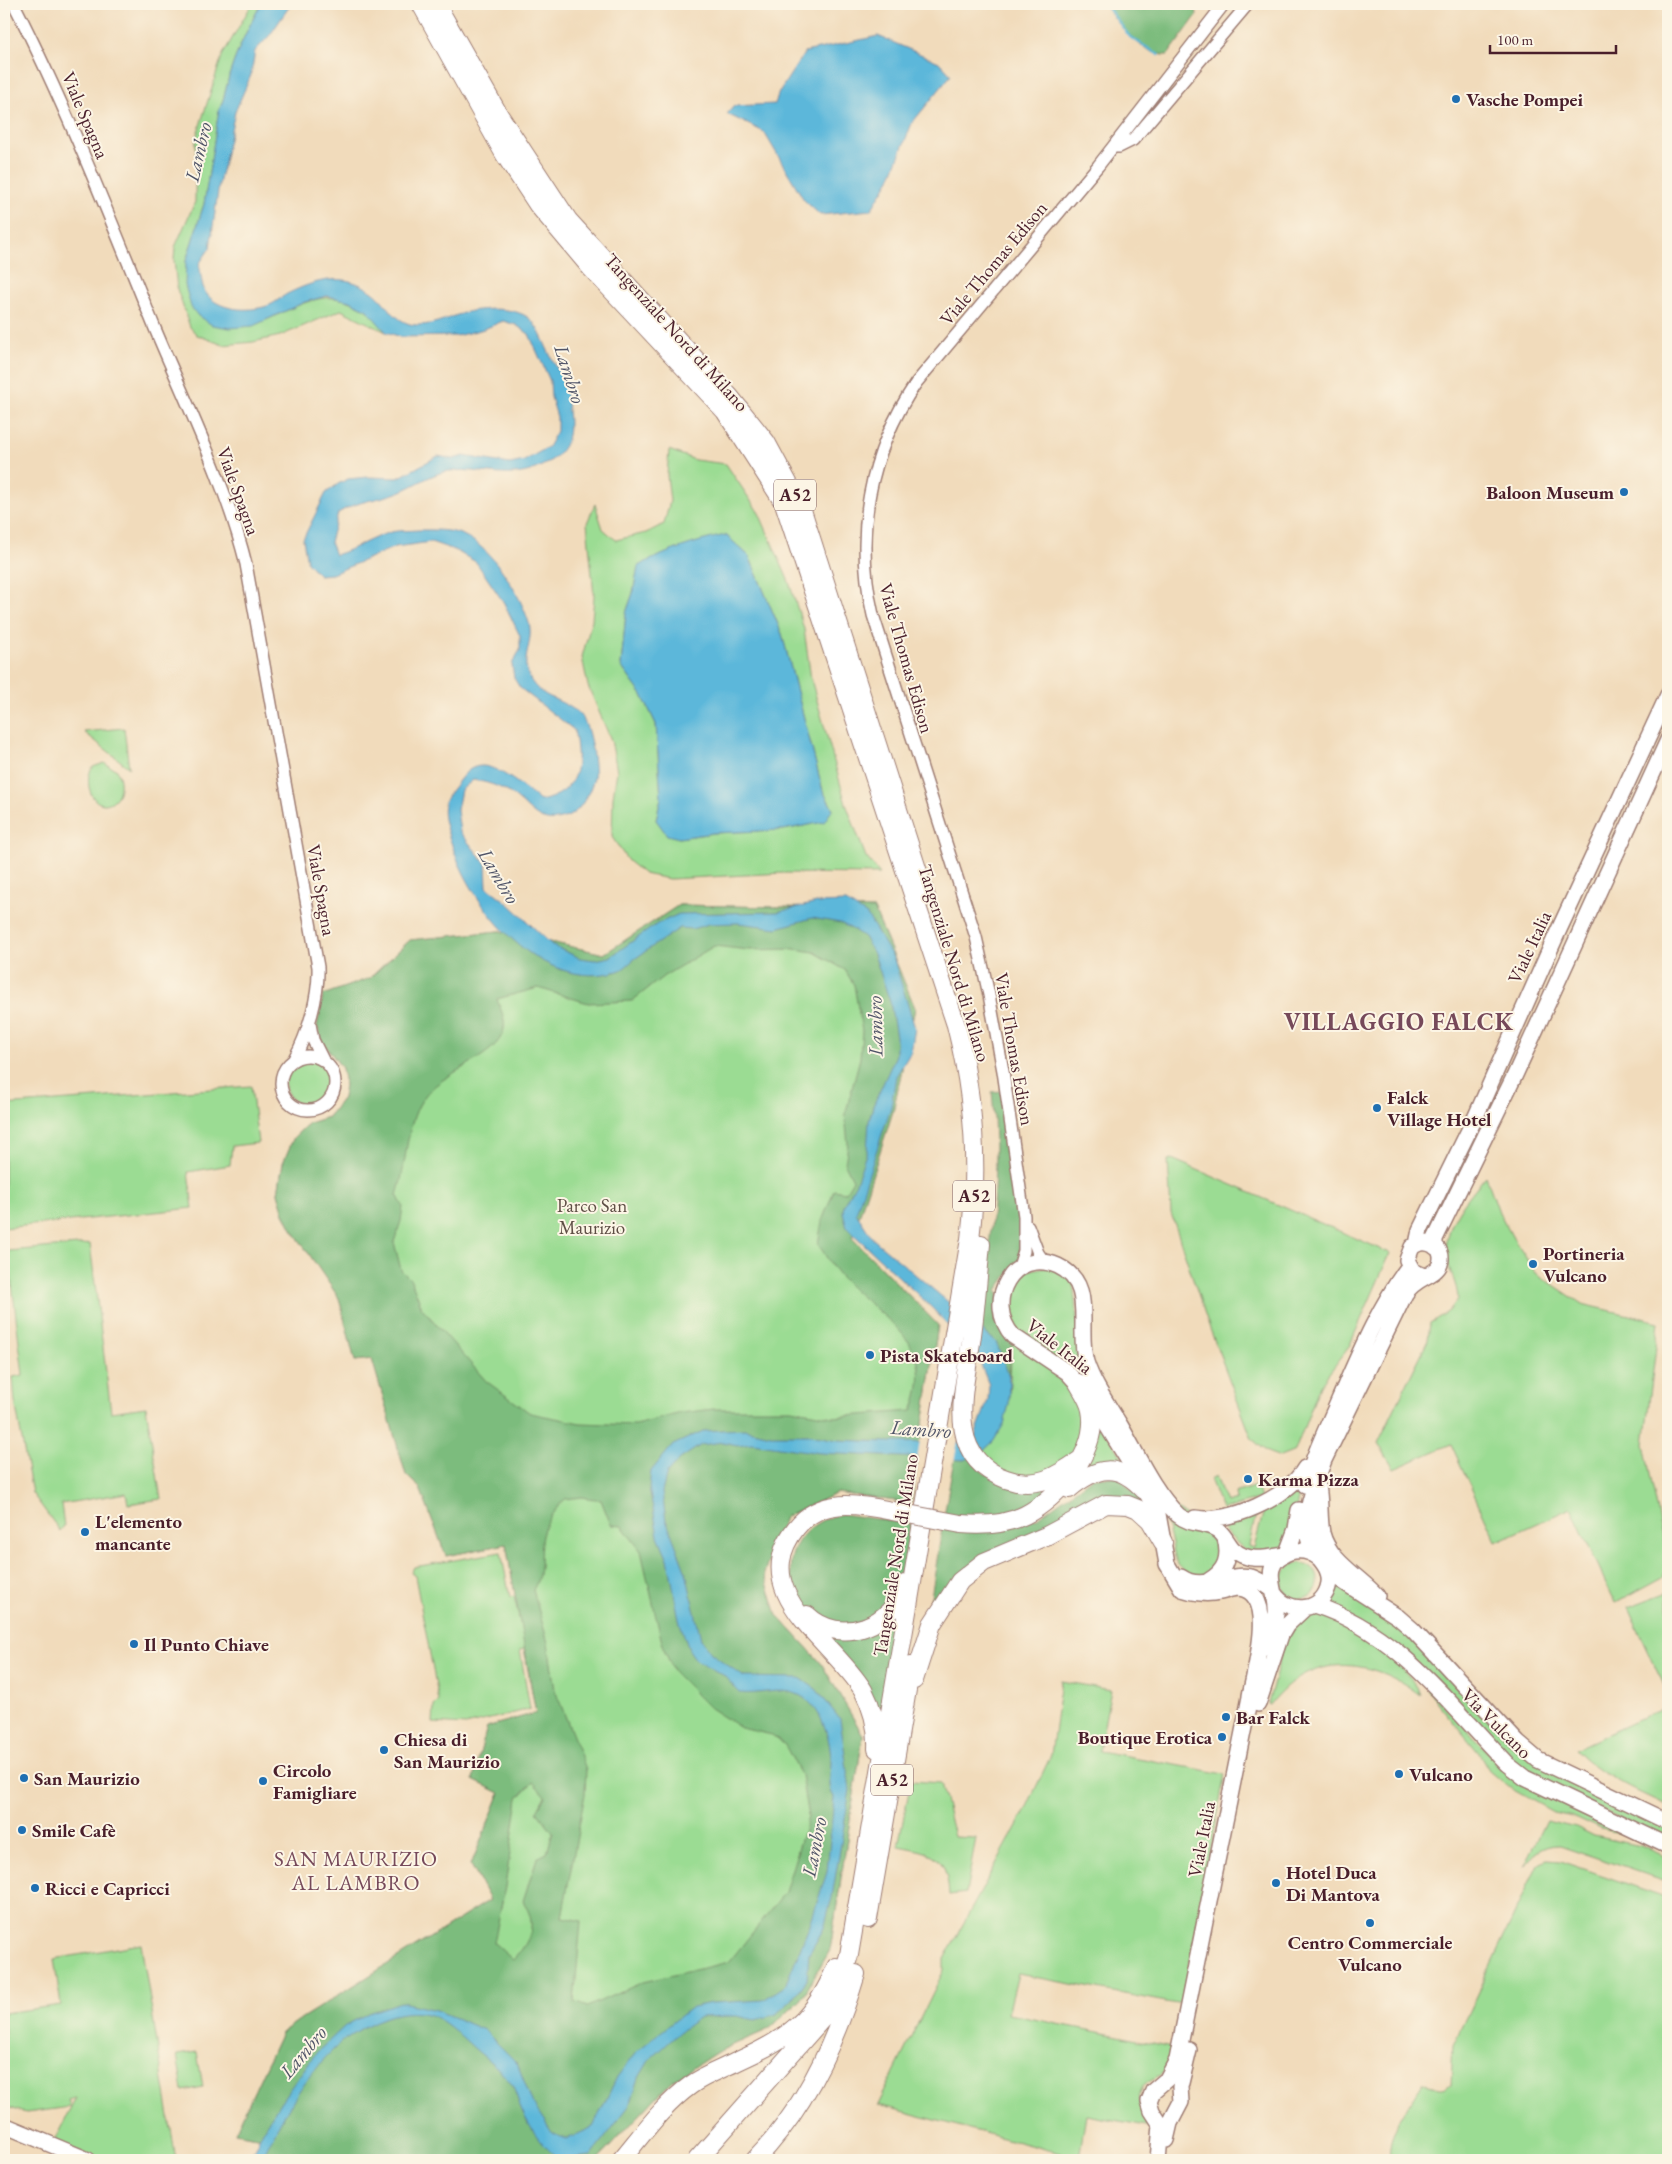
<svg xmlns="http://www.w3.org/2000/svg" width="1672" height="2164" font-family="'EB Garamond',serif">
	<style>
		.green { fill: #9bdc93; stroke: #727e5f; fill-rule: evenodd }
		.forest { fill: #7cbc7d; stroke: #636e54; fill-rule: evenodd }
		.water { fill: #5cb7da; stroke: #536b82 }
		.pier { fill: #f1dbbb }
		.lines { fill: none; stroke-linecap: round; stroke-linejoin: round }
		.stream { stroke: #5cb7da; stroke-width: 2.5 }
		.minor-casing { stroke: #9e7d73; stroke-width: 14 }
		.major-casing { stroke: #9e7d73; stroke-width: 18 }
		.highway-casing { stroke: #9e7d73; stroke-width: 20 }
		.minor { stroke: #fff; stroke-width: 11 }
		.major { stroke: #fff; stroke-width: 15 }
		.highway { stroke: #fff; stroke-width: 18 }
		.highway-bridge-casing { stroke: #9e7d73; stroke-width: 20; stroke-linecap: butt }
		.highway-bridge { stroke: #fff; stroke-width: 18 }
		.poi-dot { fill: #1f6fb2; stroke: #fcf5e5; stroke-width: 2 }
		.labels { text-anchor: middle; stroke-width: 4; stroke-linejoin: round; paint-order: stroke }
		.shield { fill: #fcf5e5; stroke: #7f5f63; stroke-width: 1 }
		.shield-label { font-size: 18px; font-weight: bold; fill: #4a1f2b }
		.poi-label { font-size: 19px; font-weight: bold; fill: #4a1f2b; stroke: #fcf5e5; text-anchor: start }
		.street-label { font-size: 19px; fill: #4a1f2b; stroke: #fcf5e5 }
		.park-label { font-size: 19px; fill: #5e4e45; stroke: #fcf5e5 }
		.water-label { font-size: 20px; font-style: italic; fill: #505468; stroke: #fcf5e5 }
		.quarter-label { font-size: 21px; letter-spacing: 1px; fill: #76495a; stroke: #fcf5e5 }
		.district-label { font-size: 24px; font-weight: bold; letter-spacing: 1px; fill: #76495a; stroke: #fcf5e5 }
	</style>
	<rect width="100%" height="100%" fill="#fcf5e5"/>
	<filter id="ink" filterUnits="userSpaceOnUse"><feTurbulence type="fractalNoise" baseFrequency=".02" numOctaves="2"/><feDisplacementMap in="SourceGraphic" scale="10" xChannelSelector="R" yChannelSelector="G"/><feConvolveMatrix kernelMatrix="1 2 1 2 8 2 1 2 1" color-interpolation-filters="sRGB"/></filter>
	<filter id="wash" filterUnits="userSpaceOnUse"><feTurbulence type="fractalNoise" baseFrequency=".0096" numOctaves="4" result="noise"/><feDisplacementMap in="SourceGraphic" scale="20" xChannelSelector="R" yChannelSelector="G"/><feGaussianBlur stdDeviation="1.12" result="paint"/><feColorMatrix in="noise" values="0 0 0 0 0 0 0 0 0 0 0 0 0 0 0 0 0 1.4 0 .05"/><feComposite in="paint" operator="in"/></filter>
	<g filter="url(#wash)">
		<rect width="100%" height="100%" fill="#f1dbbb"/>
		<!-- green -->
		<path class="green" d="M252,4h9c-12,22 -23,44 -31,69 -4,13 -5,25 -11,37l-15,94 -18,57 12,55c69,40 103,-48 167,-7 8,5 15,15 21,23l-45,-22 -61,26 -27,6 -30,3 -26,-10 -7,-8 -13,-38 -3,-29 1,-13 20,-45 1,-64 26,-82z
			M669,450l26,10 31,4 33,49 30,69 15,47 7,50 35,125 20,53 14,17 -96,-1 -115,6 -25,-5 -16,-13 -16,-24 1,-40 4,-26 -6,-31 -23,-54 -6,-29 10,-37 2,-24 -7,-73 8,-19 8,25 13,11 30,-7 18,-9 6,-23 -3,-26zM726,536l23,20 33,78 41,157 10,18 -29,17 -21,4 -70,3 -34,5 -23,-18 5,-22 -5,-74 -14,-29 -21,-29 5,-53 7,-20 5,-26c28,-15 57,-26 88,-31z
			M124,728l5,40 -45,-36z
			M104,763l13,7c14,33 -22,48 -28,17 -1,-8 -1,-13 4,-20z
			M679,905l195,4 41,99 -22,103 -41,127 86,87 -27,178 -74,-10 -52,24 -21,56 13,42 44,48 42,72 -33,215 -29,50 -32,29 -52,23 -47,31 -73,77 -333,-22 -29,-5 46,-100 21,-15 188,-118 -19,-35 29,-72 -27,-13 14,-53 49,-14 -12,-64 -4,1 10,59 -64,16 -33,-2 1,-17 5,-5 -24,-125 -4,-3 3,-6 87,-15 9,45 4,-1 7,30 -15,-82 -60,12 -26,-68 -14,-13 -34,-116 -17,2 -16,-63 -47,-69 -8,-16 -6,-20 5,-30 11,-26 15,-14 19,-6 15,-19 2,-13 -3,-17 -20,-27 -5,-15 6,-31 47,-17 40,-38 90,-9 104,23z
			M285 1083a23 23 0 1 1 46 0a23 23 0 1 1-46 0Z
			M251,1086l7,57 -26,3 -2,19 -42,7 5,36 -189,20v-123z
			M1172,1159l218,94 -41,94 -29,38 -25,66 -15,6 -13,-5 -15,-13 -42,-110 -39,-116 -3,-53z
			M1486,1176l13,36 14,26 23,35 46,31 77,18 -15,122 24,118 -5,15 -48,26 -44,-95 -75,34 -45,-98 -57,25 -16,-26 50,-103 2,-17 19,-12 9,-12c-1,-17 -9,-27 -11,-41 -5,-31 20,-60 39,-82z
			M90,1244l21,168 35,-5 15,92 -33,5 -2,-11 -65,11 3,22 -4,5 -28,-38 -17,-91 -2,-25 10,-2 -15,-124z
			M1050,1266l23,16 7,62 80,156 55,33 9,17 -13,24c-14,3 -24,2 -34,-9l-12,-49 -72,-119 -71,-59 -16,-19 6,-40 8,-7z
			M1012,1342l50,34 -3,4 13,4 6,9 8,28 -9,31 -25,22 -49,1 -21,-23c34,-31 26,-69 30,-110z
			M1096,1418l35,52h-52z
			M1216,1476l10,27 10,-3 -1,-7 21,-7 5,12 -39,12 -12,-31z
			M1301,1482c-4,16 -7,62 -24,69 -8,3 -19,2 -27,4l-34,-32 40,-10 -7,33 5,2 10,-38z
			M1282 1581a18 18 0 1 1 36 0a18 18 0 1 1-36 0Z
			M1335,1583l65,44 113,117 155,82v15l-145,-69 -61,-62 -136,-106z
			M1668,1592v102l-40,-87z
			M1310,1613h8l34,14 51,42 14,18 3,8c-49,-38 -109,-44 -150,10l-2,-1 19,-73z
			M1061,1681l50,9 -12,61 126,23 -43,231 -164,-31 -10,40 165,33c-2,9 -4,18 -9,25 -4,5 -12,6 -17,10 -15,15 -4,31 5,45l-66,-12 -7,43 -201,-53 66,-135v-11l81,-148 26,-56z
			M1429,1689l76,82 122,62 -1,1 -25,-5 -28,-13 -20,-4 -43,-24 -21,-18 -10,-17 -52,-63z
			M1668,1706v100c-34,-16 -67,-30 -93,-57z
			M911,1781l30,2 13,54 22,1 -10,55 -17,2c-3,-41 -14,-42 -51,-49z
			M1546,1820l30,7 18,9 47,10 27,12v24l-108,-37c-18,0 -26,9 -37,22z
			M1546,1860l15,1 107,37v262h-278c-4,-27 20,-56 33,-77l21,6 7,-5 2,-39 85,-181z
			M141,1944l35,216h-80l-42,-19 22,-43 -8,2 2,7 -44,6 -22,-7v-93l57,-8 -7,-46z
			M197,2052l6,35 -20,4 -6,-36z"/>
		<!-- forest -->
		<path class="forest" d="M1105,4h90l2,11 -29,40c-24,2 -52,-32 -63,-51z
			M679,905l195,4 41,99 -22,103 -41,127 86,87 -27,178 -74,-10 -52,24 -21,56 13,42 44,48 42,72 -33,215 -29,50 -32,29 -52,23 -47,31 -73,77h-343l10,-22 -29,-5 46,-100 21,-15 188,-118 -19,-35 29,-72 -27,-13 14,-53 49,-14 -30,-169 -60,12 -26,-68 -14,-13 -34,-116 -17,2 -16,-63 -47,-69 -8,-16 -6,-20 5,-30 11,-26 15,-14 19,-6 15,-19 2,-13 -3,-17 -20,-27 -5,-15 6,-31 47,-17 40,-38 90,-9 104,23zM714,946l35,4 45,-1 20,3 31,18 9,15 8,46 -2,27 -15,57 3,29 -3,20 8,16 -7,12 -12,-2 -12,31 -4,23c7,10 13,22 22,32 40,44 101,64 72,135l-79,6 -42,-8h-77l-33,4 -46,12 -55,-2 -50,-10 -44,-32 -64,-73 -11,-28 -10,-10 -7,-28 7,-21 2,-15 -6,-11c10,-30 8,-68 25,-95 18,-29 76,-41 82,-71 2,-11 -4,-20 -7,-30l41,-11 50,15 44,-2 32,-25zM582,1497l19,3 10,25 11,1 19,25 22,96 11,25 36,36 31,20 31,7 13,10 16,30 7,42 -23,75 -56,70 -86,20 -56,25 -13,-5 7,-81 -19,-4 23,-123 1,-25 -31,-79 -7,-47 -15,-53c12,-21 4,-36 10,-58 3,-13 13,-23 22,-33zM533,1782l12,14 -8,15 16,21 -6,21 -10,5 -14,43c15,24 8,39 -10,59l-19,-17 11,-56 13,-89z
			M1001,1091l21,139 -2,28 -23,32 15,52 -3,34 -13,-34 -19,-15c14,-83 23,-152 15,-235z
			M969,1457l16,17 74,7 -13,15 -42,22 -60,-2 10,-57z
			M1093,1477h25l24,22 -4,4 -81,22 -44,16 -86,81 15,-93 94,-10z
			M842,1514l69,10 -11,64 -34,35c-12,0 -36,2 -46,-2 -5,-2 -10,-9 -14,-13 -8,-6 -12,-17 -14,-26 -8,-36 17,-62 50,-68z
			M898,1614l-17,105 -60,-89z"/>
		<!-- water -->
		<path class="water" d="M261,4h30l-21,31 -15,16 -4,24 -16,37 -16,72 -9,64 -11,16c2,8 2,22 7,29 12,18 43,19 61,13 7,-2 13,-8 20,-12 20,-10 44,-19 66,-12 7,2 16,7 21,11 13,10 22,31 42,32 20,1 36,-10 55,-14 18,-3 50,-4 62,11 8,11 12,23 18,35 10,20 14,21 16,46 3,20 5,43 -14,56 -39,28 -64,8 -104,12 -17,2 -34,15 -50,21 -22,9 -38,7 -61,21l-8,29 5,13c20,-6 38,-18 56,-23 8,-2 19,-1 27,-2 14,0 31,-1 45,5 29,13 57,58 66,88 5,17 -7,34 -2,49 10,30 41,25 56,47 7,11 13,47 11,59 -3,12 -13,33 -25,38 -32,14 -37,-9 -61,-24 -11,-7 -22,-10 -35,-12l-12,10 -4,20 3,22 26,32 1,23 22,17 44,42 27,12 15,2 15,-3 47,-33 22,-10 98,-2 40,-9 29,-1 21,13 27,44 21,69 -4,24 -15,24 -5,31 -35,106 17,26 123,103 13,34v28l-5,20 -11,18 -11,10 -18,8 -144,-7 -68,-10 -15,2 -14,-3 -22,3 -21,14 -13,14 -5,19 4,28 20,52 15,67 10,14 33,24 56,1 16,11 24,30 10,71 -18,107 -8,31 -15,26 -2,26 -16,21 -16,14 -20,5 -19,-4 -36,1 -22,16 -28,26 -13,22 -8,25 -38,50 -31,4c-16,-13 -28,-28 -37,-47 -5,-10 -7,-22 -13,-31 -9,-13 -25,-24 -36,-34 -11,-10 -25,-24 -39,-31 -14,-7 -33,-5 -48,0 -64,21 -98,86 -126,143h-12l15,-32 17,-27 35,-48 29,-27 23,-13 33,-11 35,8 48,20 33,33 16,41 20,30 14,5 26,-12 24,-50 20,-26 55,-44 19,-4 52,-3 22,-14 25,-62 17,-52 7,-75c-7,-10 -3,-24 -3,-37 -1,-26 -12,-62 -41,-68 -16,-3 -33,3 -50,1l-17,-18 -27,-15 -7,-10 -10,-30 -11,-61 -10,-23 -9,-49 2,-16 22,-26 30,-14 18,-1 23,-1 27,6h39l28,5 52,2 66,1 19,-7 13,-36 1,-15 -12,-30 -45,-47 -85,-80 -4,-16 1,-8 12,-21 11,-32 2,-30 4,-15 23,-51v-18l-6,-35 -16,-48 -10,-17 -12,-8 -12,-6 -28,-5 -35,10 -39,-5 -29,1 -17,5 -12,-1c-15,10 -30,20 -44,30 -6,4 -11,11 -18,13 -77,23 -145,-62 -166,-126 -4,-12 -11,-27 -8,-41 1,-7 10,-16 14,-22 6,-8 12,-16 24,-16 17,0 45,24 58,35 40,-8 41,-38 34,-71l-54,-42 -6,-10 -2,-14 8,-14v-14l-16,-33 -28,-41 -22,-12 -23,-8 -36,5 -63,27 -13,1 -12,-13 -4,-23 23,-46 12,-9 10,-5 20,-2 30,1 40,-22 15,3 11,-3 46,8 14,-3 24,-14 9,-16v-14l-6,-20 -1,-16 -21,-47 -13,-9 -13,-4 -19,8 -28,7 -55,1 -15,-5 -19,-22 -17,-9 -23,-5 -22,6 -52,24 -23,2 -18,-3 -14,-9 -7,-9 -6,-22 1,-24 18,-57 15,-94c6,-12 7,-24 11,-37 8,-25 19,-47 31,-69z
			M878,36l61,26 12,13 -39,48 -22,56 -19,31 -51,5 -16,-15 -40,-68 -37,-18 7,-8 41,-2 4,-12 26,-40z
			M726,535l23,21 33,78 41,157 10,18 -9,13 -41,8 -70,3 -34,5 -12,-3 -11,-15 5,-22 -5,-74 -14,-29 -21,-29 5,-53 7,-20 5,-27c27,-14 57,-25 88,-31z"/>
		<!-- pier -->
		<path class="pier" d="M920,1440h38l-4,22 -37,-1z"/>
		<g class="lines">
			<!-- stream -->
			<path class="stream" d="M1105,4l25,33 29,18"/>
		</g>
	</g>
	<g filter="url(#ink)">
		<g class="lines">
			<!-- minor casing -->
			<g class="minor-casing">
				<path id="minor" d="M14,4c54,106 97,217 142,327 32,76 70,153 90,233l72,403c1,29 -10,67 -24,92
					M1113,147h6l14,-7 115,-136
					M310,1024l3,16 10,20
					M281 1083a27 27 0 1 1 54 0a27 27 0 1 1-54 0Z
					M1028,1226l10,27 7,10
					M1018,1270l6,-19v-35l-21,-145 -14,-76 -13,-58 -103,-322c-19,-82 -4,-162 43,-232l182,-217 126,-162"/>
			</g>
			<!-- major casing -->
			<g class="major-casing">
				<path id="major" d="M1417,1244l3,-14 56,-114 80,-180 112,-241
					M1435,1247v-8l79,-162 154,-337
					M1305,1485c8,-30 22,-57 34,-85 20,-46 40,-94 70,-134
					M1318,1486c3,16 1,31 4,47 7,28 37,43 55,63
					M1195,1518c34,6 93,-20 110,-50
					M1287,1553l9,-24 3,-19
					M1328,1572l70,45 15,13 105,113 20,17 130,62
					M1181,1577c20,15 47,-5 70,0 7,2 15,8 21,12
					M1208,1581c18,-10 22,-24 17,-43
					M1274,1593c15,23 50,19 55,-10 2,-17 -12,-24 -18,-37 -12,-26 4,-61 13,-86l81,-166c10,-17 31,-18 35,-30 6,-18 -15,-27 -28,-17l-5,13 6,11 11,5
					M1314,1605c82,25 135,99 193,159l18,14 143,68
					M1265,1648c4,-11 9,-22 11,-34 3,-21 -20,-50 14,-62 11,-3 20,-1 29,6
					M1250,1696c4,-25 29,-104 -11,-108 -7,0 -13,3 -19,4 -14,3 -25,1 -38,-3l-15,-25 -9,-50 -25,-46 -45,-73 -21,-23 -54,-36c-30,-34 0,-90 45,-70 39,18 18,63 28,96 7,22 22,43 34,63 17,29 33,66 58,90 13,11 30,7 41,16 6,5 9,13 14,18 14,14 34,9 51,6
					M1258,1704l23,-69 6,-10 18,-17
					M4,2125l84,35
					M1166,2140l4,-17 11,-21 -1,-15 9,-37
					M1158,2160l3,-35 -9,-14 -3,-10 4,-10 14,-12 10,-19 75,-373"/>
			</g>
			<!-- highway casing -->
			<g class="highway-casing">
				<path id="highway" d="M421,4l84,151 33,50 53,63 134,143 59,92 172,522c18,71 23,141 14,214l-121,716 -9,30 -11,26 -132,149
					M436,4l63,111 69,105 162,177 36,45 35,65 125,390
					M981,1244c-3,30 -5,61 -9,91 -6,50 -31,121 34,144 30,11 51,-3 74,-19
					M1069,1489c28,-23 49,-27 75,1
					M961,1524c22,2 44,1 64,-9 34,-17 74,-65 66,-105 -2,-10 -8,-18 -13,-27
					M807,1615c33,32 87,11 98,-31
					M914,1680l18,-56 28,-43 24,-19 62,-26 60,-32 22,1 10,4 12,11 13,22
					M877,1749c1,-21 -4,-40 -14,-59 -29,-49 -118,-97 -67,-162 25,-31 62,-24 96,-17
					M868,1919l43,-253
					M621,2160c21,-25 42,-55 70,-75 14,-10 31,-16 47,-24 50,-22 77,-42 98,-94
					M755,2160c50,-51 81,-119 101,-186"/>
			</g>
			<!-- minor -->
			<use href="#minor" class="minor"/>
			<!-- major -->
			<use href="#major" class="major"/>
			<!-- highway -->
			<use href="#highway" class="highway"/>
			<!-- highway-bridge casing -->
			<g class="highway-bridge-casing">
				<path id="highway-bridge" d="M892,1511l69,13"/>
			</g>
			<!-- highway-bridge -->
			<use href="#highway-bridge" class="highway-bridge"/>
		</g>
	</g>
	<!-- markers -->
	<g class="poi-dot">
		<circle cx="1456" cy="99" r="5"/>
		<circle cx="1624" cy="492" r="5"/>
		<circle cx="1377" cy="1108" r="5"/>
		<circle cx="1533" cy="1264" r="5"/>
		<circle cx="870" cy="1355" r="5"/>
		<circle cx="1248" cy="1479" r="5"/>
		<circle cx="85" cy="1532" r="5"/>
		<circle cx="134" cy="1644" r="5"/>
		<circle cx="1226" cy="1717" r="5"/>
		<circle cx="1222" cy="1737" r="5"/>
		<circle cx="384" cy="1750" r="5"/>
		<circle cx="1399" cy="1774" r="5"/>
		<circle cx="24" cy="1778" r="5"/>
		<circle cx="263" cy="1781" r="5"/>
		<circle cx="22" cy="1830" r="5"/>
		<circle cx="1276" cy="1883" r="5"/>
		<circle cx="35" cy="1888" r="5"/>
		<circle cx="1370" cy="1923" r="5"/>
	</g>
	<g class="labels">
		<!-- shield labels -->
		<g class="shield">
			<rect x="774" y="479.5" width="42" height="31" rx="4"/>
			<rect x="953" y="1180.5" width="42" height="31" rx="4"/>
			<rect x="871" y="1764.5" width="42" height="31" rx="4"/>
		</g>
		<g class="shield-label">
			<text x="795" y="501">A52</text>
			<text x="974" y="1202">A52</text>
			<text x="892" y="1786">A52</text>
		</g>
		<!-- poi labels -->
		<g class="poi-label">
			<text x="1466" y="106">Vasche Pompei</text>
			<text x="1614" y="499" text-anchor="end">Baloon Museum</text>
			<text x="1387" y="1104">Falck<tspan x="1387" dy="22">Village Hotel</tspan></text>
			<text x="1543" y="1260">Portineria<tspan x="1543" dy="22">Vulcano</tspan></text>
			<text x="880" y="1362">Pista Skateboard</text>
			<text x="1258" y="1486">Karma Pizza</text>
			<text x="95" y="1528">L'elemento<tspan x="95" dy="22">mancante</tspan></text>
			<text x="144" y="1651">Il Punto Chiave</text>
			<text x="1236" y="1724">Bar Falck</text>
			<text x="1212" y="1744" text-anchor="end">Boutique Erotica</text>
			<text x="394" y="1746">Chiesa di<tspan x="394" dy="22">San Maurizio</tspan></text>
			<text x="273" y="1777">Circolo<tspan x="273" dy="22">Famigliare</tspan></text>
			<text x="1409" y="1781">Vulcano</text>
			<text x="34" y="1785">San Maurizio</text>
			<text x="32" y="1837">Smile Cafè</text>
			<text x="1286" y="1879">Hotel Duca<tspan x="1286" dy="22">Di Mantova</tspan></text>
			<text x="45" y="1895">Ricci e Capricci</text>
			<text x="1370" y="1949" text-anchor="middle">Centro Commerciale<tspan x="1370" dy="22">Vulcano</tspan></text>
		</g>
		<!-- street labels -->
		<g class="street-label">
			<text transform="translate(86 115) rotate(67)" y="7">Viale Spagna</text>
			<text transform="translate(993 263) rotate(-50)" y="7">Viale Thomas Edison</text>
			<text transform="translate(677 332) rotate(48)" y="7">Tangenziale Nord di Milano</text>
			<text transform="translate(239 491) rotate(70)" y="7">Viale Spagna</text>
			<text transform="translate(907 658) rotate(74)" y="7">Viale Thomas Edison</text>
			<text transform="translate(322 890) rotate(80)" y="7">Viale Spagna</text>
			<text transform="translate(1529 947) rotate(-65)" y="7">Viale Italia</text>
			<text transform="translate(955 963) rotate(73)" y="7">Tangenziale Nord di Milano</text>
			<text transform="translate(1015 1049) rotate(80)" y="7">Viale Thomas Edison</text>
			<text transform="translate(1060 1346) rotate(38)" y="7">Viale Italia</text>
			<text transform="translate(895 1555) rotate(-81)" y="7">Tangenziale Nord di Milano</text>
			<text transform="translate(1497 1723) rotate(45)" y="7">Via Vulcano</text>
			<text transform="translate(1201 1839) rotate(-79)" y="7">Viale Italia</text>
		</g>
		<!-- park labels -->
		<g class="park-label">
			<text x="592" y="1212">Parco San<tspan x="592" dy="22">Maurizio</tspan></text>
		</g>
		<!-- water labels -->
		<g class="water-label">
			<text transform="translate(198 152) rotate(-77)" y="7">Lambro</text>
			<text transform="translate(570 374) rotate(72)" y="7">Lambro</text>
			<text transform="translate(499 876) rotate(59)" y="7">Lambro</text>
			<text transform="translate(875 1026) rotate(-91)" y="7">Lambro</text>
			<text transform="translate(921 1429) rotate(4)" y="7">Lambro</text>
			<text transform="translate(814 1847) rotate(-79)" y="7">Lambro</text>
			<text transform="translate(303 2052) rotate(-50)" y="7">Lambro</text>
		</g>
		<!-- quarter labels -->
		<g class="quarter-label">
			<text x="356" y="1866">SAN MAURIZIO<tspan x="356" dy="24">AL LAMBRO</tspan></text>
		</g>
		<!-- district labels -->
		<g class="district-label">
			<text x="1399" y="1030">VILLAGGIO FALCK</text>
		</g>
	</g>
	<!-- margin -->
	<rect width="1672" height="2164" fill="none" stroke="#fcf5e5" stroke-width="20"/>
	<!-- scale -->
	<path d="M1490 45v8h126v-8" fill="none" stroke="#4a1f2b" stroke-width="2.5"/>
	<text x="1497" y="45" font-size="15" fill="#4a1f2b" stroke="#fcf5e5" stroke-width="4" paint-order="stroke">100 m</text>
</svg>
